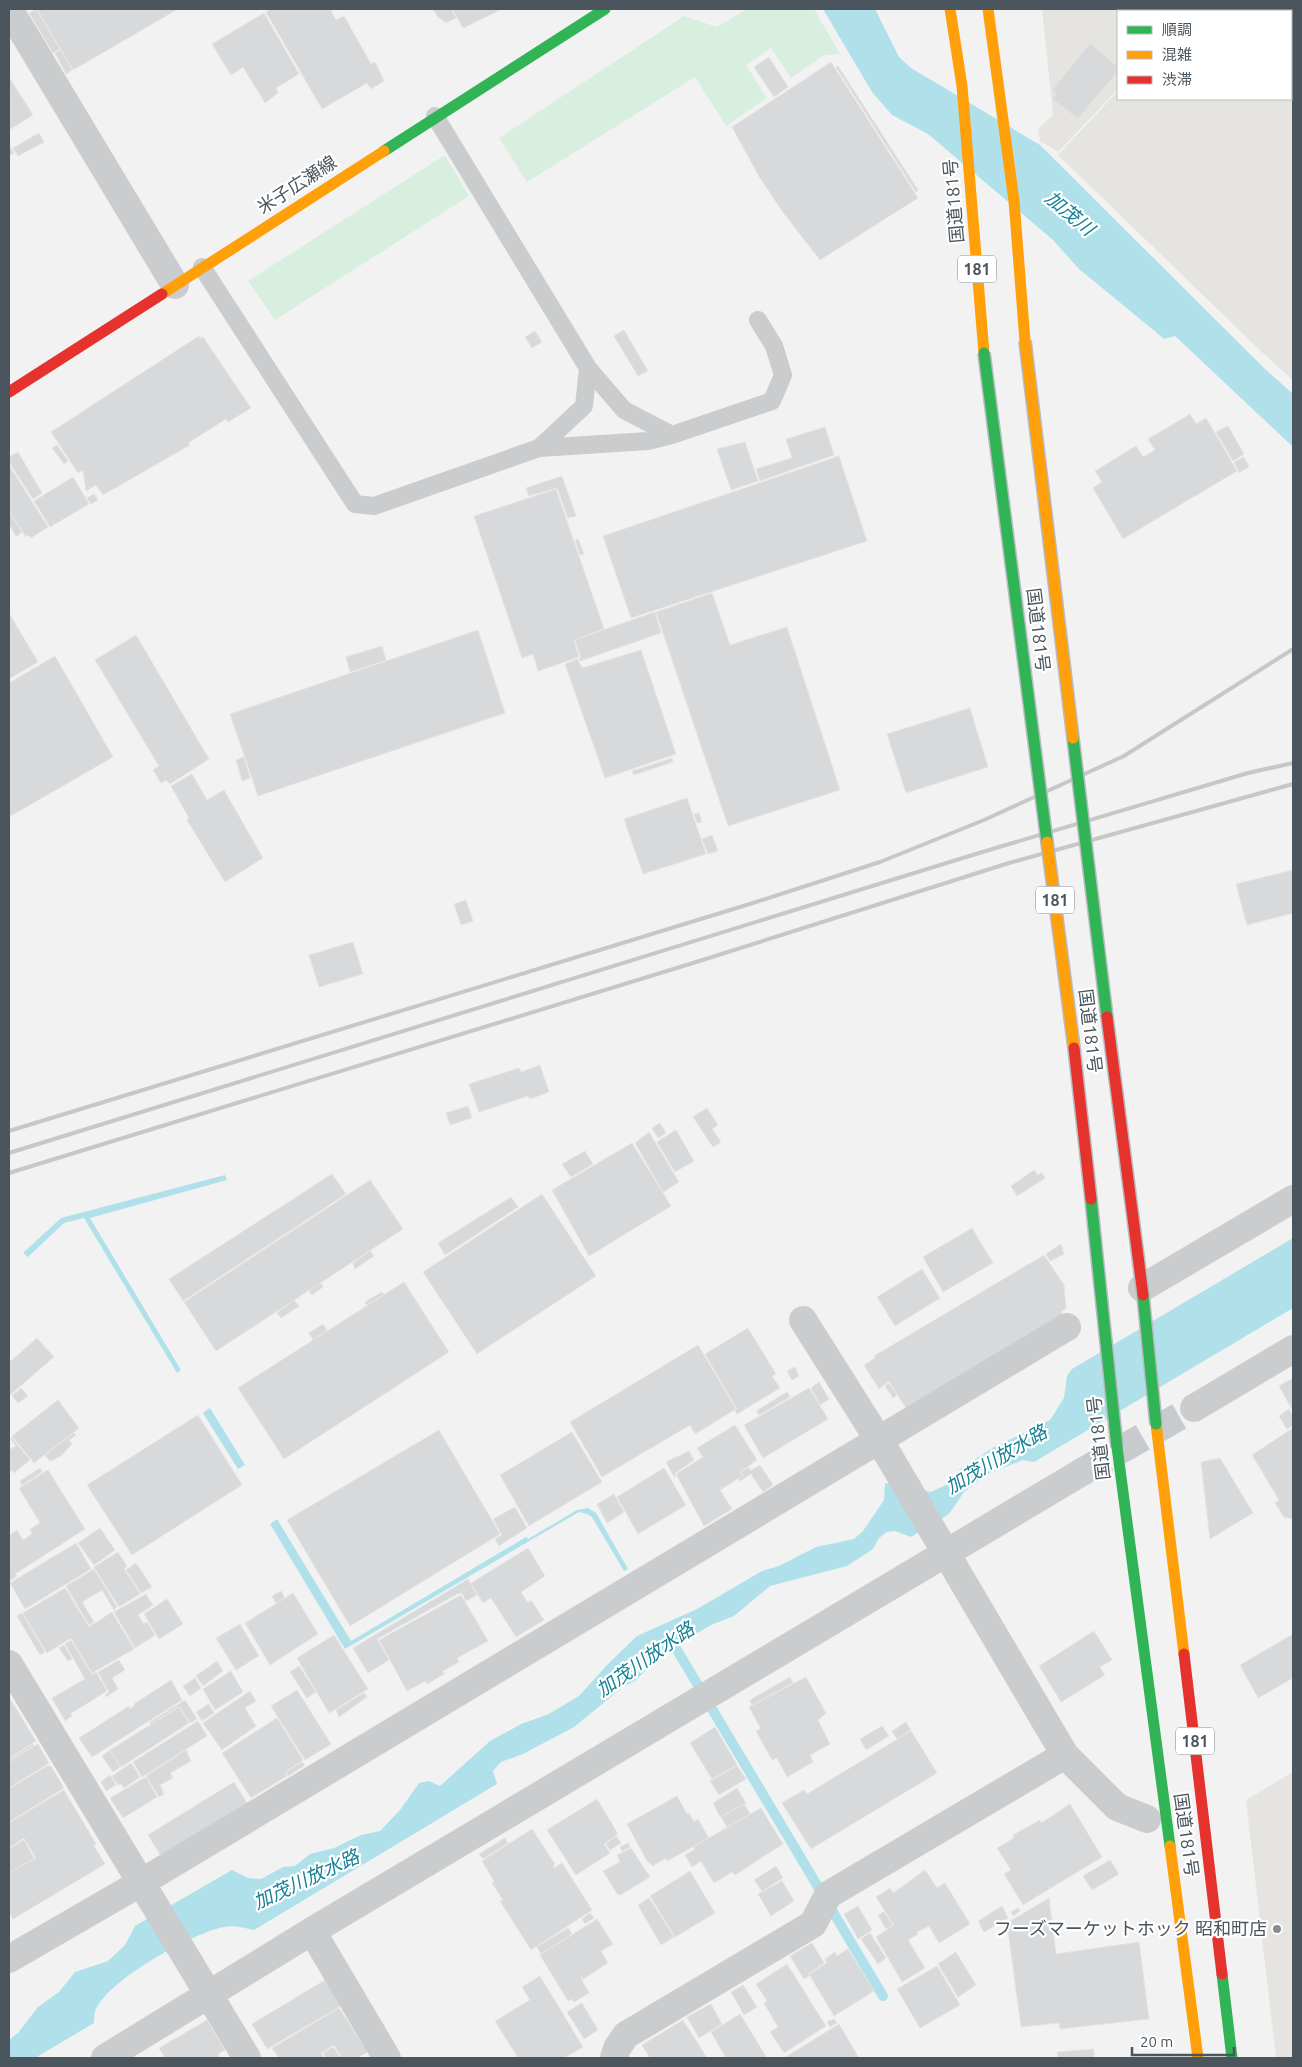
<svg xmlns="http://www.w3.org/2000/svg" width="1302" height="2067" font-family="Ubuntu,'Noto Sans JP',sans-serif">
	<style>
		.commercial { fill: #e6e4e0 }
		.green { fill: #d8efe0 }
		.water { fill: #b0e1ea }
		.lines { fill: none; stroke-linecap: round; stroke-linejoin: round }
		.stream { stroke: #b0e1ea; stroke-width: 10 }
		.building { fill: #d8d9da; stroke: #e4e4e5 }
		.street-tunnel { stroke: #c8cbcd; stroke-width: 28; stroke-dasharray: 28 14; stroke-linecap: butt }
		.lane { stroke: #cacccd; stroke-width: 18 }
		.street { stroke: #cacccd; stroke-width: 28 }
		.fast { stroke: #30b455; stroke-width: 11 }
		.slow { stroke: #ff9f0a; stroke-width: 11 }
		.jam { stroke: #e5322d; stroke-width: 11 }
		.rail { stroke: #c6c8c8; stroke-width: 4 }
		.fast-bridge-casing { stroke: #b8bcc0; stroke-width: 14; stroke-linecap: butt }
		.slow-bridge-casing { stroke: #b8bcc0; stroke-width: 14; stroke-linecap: butt }
		.jam-bridge-casing { stroke: #b8bcc0; stroke-width: 14; stroke-linecap: butt }
		.fast-bridge { stroke: #30b455; stroke-width: 11 }
		.slow-bridge { stroke: #ff9f0a; stroke-width: 11 }
		.jam-bridge { stroke: #e5322d; stroke-width: 11 }
		.poi-dot { fill: #858c91; stroke: #fff; stroke-width: 2 }
		.labels { text-anchor: middle; stroke-width: 4.5; stroke-linejoin: round; paint-order: stroke }
		.shield { fill: #fff; stroke: #80888e; stroke-width: 1 }
		.shield-label { font-size: 16px; font-weight: bold; fill: #4a555d }
		.street-label { font-size: 18px; fill: #4a555d; stroke: #fff }
		.poi-label { font-size: 18px; fill: #4a555d; stroke: #fff; text-anchor: end }
		.water-label { font-size: 19px; font-style: italic; fill: #168295; stroke: #fff }
	</style>
	<rect width="100%" height="100%" fill="#f2f2f2"/>
	<!-- commercial -->
	<path class="commercial" d="M1042,9h84l1,2h-9v78l-60,63 -18,-11 -2,-12 15,-14z
		M1128,9h165v371l-27,-24 -208,-201 60,-64v8h173v-88h-163z
		M1293,1772v286h-17l-30,-258z"/>
	<!-- green -->
	<path class="green" d="M747,9h67l26,45 -16,1 -33,23 -20,-30 -25,17 21,33 -41,28 -31,-49 -168,105 -28,-44 185,-122 33,11z
		M445,155l24,41 -194,124 -27,-39z"/>
	<!-- water -->
	<path class="water" d="M823,9h52l24,48 12,11 129,77 225,224 28,25v53l-118,-111 -11,3 -7,-6 -78,-64 -26,-29 -125,-106 -36,-19 -20,-23z
		M225,1175l2,5 -137,38 91,152 -4,3 -93,-155 -20,5 -36,34 -5,-4 38,-35z
		M1293,1238v70l-259,154 -11,-2 -34,13 -25,19 -15,22 -38,23 -16,-6 -8,1 -8,6 -6,11 -26,17 -77,20 -36,30 -23,9 -49,29 -27,27 -12,6 -49,40 -51,27 -22,8 -8,9 4,13 -243,146c-10,-2 -20,-5 -30,-3 -30,5 -120,55 -129,85 -1,3 -1,8 -1,11l-59,35h-26v-18l9,-7 20,-26 21,-15 16,-20 33,-11 17,-16 10,-19 97,-56 16,8 13,1 22,-12 12,-1 15,-12 24,-6 27,-13 19,-4 20,-21 19,-27 10,-2 11,5 50,-45 31,-17 28,-10 30,-18 28,-31 30,-29 60,-27 65,-38 17,-5 37,-19 38,-8 9,-8 21,-31 1,-17 46,9 17,-8 12,-15 34,-22 56,-27 14,-22 3,-22 5,-7z
		M210,1408l35,57 -7,4 -35,-56z
		M588,1508l8,5 32,56 -4,2 -32,-54 -5,-3 -8,-2 -234,137 -75,-125 7,-5 74,122 175,-104 2,2 49,-29z"/>
	<g class="lines">
		<!-- stream -->
		<path class="stream" d="M671,1640l212,356"/>
	</g>
	<!-- building -->
	<path class="building" d="M36,9l24,40 -7,4 -24,-40z
		M37,9h141l-105,61z
		M271,9h59l6,11 8,-4 27,48 4,-2 9,19 -13,8 -4,-6 -45,26 -56,-97z
		M433,9h18l5,9 -10,5 -9,-7z
		M452,9h50l-39,19z
		M264,13l35,61 -23,14 2,5 -13,10 -22,-36 -12,8 -19,-31z
		M1090,43l28,24v4l-40,48 -26,-20 4,-5 -4,-4z
		M61,50l11,20 -6,4 -11,-21z
		M769,57l19,30 -14,10 -20,-30z
		M831,62l87,136 -98,62 -38,-49 -22,-33 -28,-51z
		M838,66l80,124 -2,2 -80,-125z
		M9,77l24,38 -24,15z
		M39,133l5,9 -26,14 -5,-8z
		M9,145l5,8 -5,3z
		M624,330l24,41 -10,5 -24,-40z
		M535,331l7,11 -10,6 -7,-11z
		M199,336l1,3 3,-2 48,71 -23,14 -2,-3 -38,24 2,2 -87,50 -7,-10 -10,6 -3,-21 -5,3 -27,-41z
		M1190,414l6,10 10,-6 31,53 -114,68 -30,-51 9,-6 -7,-11 41,-25 7,11 12,-7 -7,-11z
		M1228,426l16,28 -11,7 -17,-29z
		M825,427l9,28 -74,26 -4,-12 36,-11 -6,-19z
		M745,442l13,39 -27,9 -14,-41z
		M57,445l11,16 -4,3 -12,-16z
		M18,452l24,41 -9,6 -24,-37v-5z
		M839,456l28,85 -236,77 -28,-82z
		M1244,457l5,10 -10,6 -5,-11z
		M9,465l39,62 -17,11 -3,-3 -2,2 -17,-26z
		M562,476l14,40 -8,2 -11,-30 -28,8 -3,-8z
		M73,477l16,27 -39,23 -16,-26z
		M556,489l48,140 -30,11 5,17 -41,14 -5,-17 -11,4 -48,-142z
		M94,494l4,6 -7,4 -4,-6z
		M10,512l12,20 -6,5 -7,-13z
		M578,539l6,15 -4,1 -5,-15z
		M712,593l18,52 57,-18 53,163 -112,36 -72,-214z
		M655,612l6,21 -81,28 -1,-2 2,-1 -6,-18z
		M9,613l29,49 -29,17z
		M478,630l27,83 -247,83 -28,-82z
		M136,635l73,124 -39,25 -4,-4 -5,3 -8,-13 6,-4 -64,-106z
		M382,646l4,14 -36,12 -4,-15z
		M641,650l35,104 -71,24 -40,-114 12,-5 5,9z
		M55,656l58,101 -104,60v-134z
		M970,708l18,59 -82,26 -19,-59z
		M244,757l6,21 -8,3 -6,-21z
		M672,758l1,4 -39,13 -2,-4z
		M192,774l15,26 17,-10 39,68 -38,24 -38,-62 2,-2 -18,-32z
		M687,798l19,56 -63,20 -19,-55z
		M699,813l3,9 -5,1 -3,-9z
		M712,835l6,16 -10,3 -6,-15z
		M1293,870v43l-46,12 -11,-41z
		M466,900l7,21 -12,4 -7,-21z
		M353,942l10,32 -44,13 -10,-32z
		M540,1065l9,27 -19,7 -2,-3 -49,16 -10,-28 50,-16 2,4z
		M468,1106l4,12 -22,7 -4,-12z
		M707,1108l11,17 -6,4 9,13 -8,5 -20,-30z
		M660,1123l6,10 -8,5 -6,-10z
		M676,1130l18,31 -19,11 -18,-30z
		M649,1132l30,50 -16,10 -28,-49z
		M632,1143l39,63 -82,50 -37,-66z
		M585,1151l8,13 -22,13 -9,-13z
		M1034,1170l4,5 4,-2 3,5 -28,18 -6,-10z
		M332,1174l14,20 -163,107 -14,-22z
		M370,1180l33,49 -187,122 -32,-49z
		M542,1194l54,82 -119,78 -54,-82z
		M511,1197l7,10 -73,48 -7,-12z
		M972,1228l21,35 -50,29 -20,-35z
		M1061,1244l3,10 -14,7 -4,-7z
		M370,1251l4,5 -19,13 -2,-6z
		M1044,1255l20,30 2,23 -5,4 2,3 -34,21 -1,-2 -62,41 -59,35 -18,-29 -10,8 -15,-24 11,-7 -1,-2z
		M922,1269l18,29 -45,28 -18,-29z
		M404,1282l45,70 -165,107 -46,-71z
		M321,1283l2,4 -11,8 -3,-4z
		M382,1292l2,2 -17,11 -2,-3z
		M294,1300l5,6 -18,12 -4,-5z
		M323,1324l4,6 -14,10 -4,-7z
		M748,1328l28,46 -4,2 8,12 -43,26 -2,-3 2,-2 -32,-55z
		M37,1338l17,19 -45,39v-37l2,2z
		M698,1345l38,64 -41,25 -5,-9 -88,52 -32,-55z
		M795,1367l4,9 -7,4 -5,-9z
		M1293,1378v33l-14,-25z
		M819,1382l10,17 -9,6 -9,-17z
		M889,1383l8,12 -4,3 -8,-12z
		M21,1388l7,8 -10,7 -6,-7z
		M809,1388l19,31 -65,39 -19,-33z
		M787,1392l3,5 -31,18 -3,-4z
		M58,1400l21,28 -45,35 -22,-27z
		M1289,1409l4,7v9l-6,4 -8,-13z
		M198,1415l44,70 -110,70 -45,-70z
		M735,1425l22,35 -17,12 2,4 -22,14 12,19 -28,17 -28,-52 27,-17 -6,-9z
		M1293,1428v91l-9,-2 -9,-14 4,-3 -27,-45z
		M439,1430l61,104 -150,92 -63,-106z
		M572,1432l30,50 -73,44 -29,-51z
		M74,1433l2,2 -7,5 3,4 -11,12 -11,5 -5,-6z
		M11,1437l19,23 -16,13 -2,-3 -3,2v-22l7,-4 -6,-8z
		M689,1451l5,9 -19,13v5l-9,-16z
		M1220,1458l33,55 -43,26 -9,-77z
		M760,1465l13,20 -10,7 -12,-18 -11,7 -2,-2 5,-3 -2,-4 8,-5 1,4z
		M40,1468l2,4 -20,13 -2,-4z
		M664,1468l22,37 -48,29 -21,-37z
		M48,1470l37,59 -70,45 2,2 -8,5v-46l8,-5 6,10 9,-6 -2,-5 10,-6 -21,-35z
		M614,1494l10,18 -17,11 -10,-19z
		M515,1507l12,21 -28,18 -4,-7 7,-4 -9,-16z
		M100,1528l15,22 -21,15 -16,-22z
		M76,1543l15,26 -66,40 -15,-26z
		M528,1548l17,28 -24,16 7,11 3,-3 13,20 -28,17 -25,-39 -8,5 -12,-20z
		M118,1552l9,14 -3,3 16,25 -21,13 -25,-40z
		M136,1563l16,24 -11,6 -15,-23z
		M94,1569l23,38 -3,3 -12,-20 -20,12 12,20 -5,3 -23,-39z
		M468,1579l9,16 -11,6 -4,-8 -5,1 -80,45 12,21 -21,13 -15,-25z
		M65,1588l24,39 23,-15 22,37 -42,24 -21,-35 -24,15 -24,-40z
		M281,1591l4,7 -9,5 -4,-7z
		M293,1593l25,41 -48,31 -25,-42z
		M146,1594l7,11 -15,10 6,9 3,-2 8,13 -20,13 -21,-36z
		M461,1595l27,46 -31,17 2,4 -16,9 1,3 -17,10 -2,-3 -18,10 -28,-51z
		M167,1599l16,25 -24,15 -15,-25z
		M22,1613l23,39 -5,3 -23,-39z
		M240,1624l19,32 -23,14 -20,-32z
		M1094,1631l18,29 -12,7 5,8 -44,27 -22,-36z
		M1293,1634v44l-35,20 -18,-33z
		M334,1635l34,54 -39,24 -32,-55z
		M71,1640l21,35 4,-3 11,19 -37,23 2,2 -7,5 -13,-23 33,-19 -20,-35z
		M64,1645l8,14 -4,2 -9,-13z
		M119,1660l6,10 -13,8 6,11 -12,8 -1,-2 4,-3 -11,-20z
		M217,1661l6,10 -20,15 -7,-10z
		M299,1666l17,26 -9,6 -17,-26z
		M231,1671l12,21 -28,18 -12,-21z
		M790,1677l3,6 -41,22 -2,-4 3,-3z
		M806,1677l20,36 -8,7 12,24 -20,11 3,7 -26,15 -10,-19 -5,2 -16,-29 5,-2 -12,-22z
		M195,1678l6,10 -11,8 -7,-10z
		M171,1680l11,20 -90,57 -13,-19 50,-32 1,3 5,-4 -1,-1z
		M297,1690l34,54 -26,16 -34,-54z
		M250,1691l6,10 -11,7 11,18 -34,24 -19,-27z
		M364,1693l3,4 -28,20 -3,-7z
		M9,1697l27,44 -27,17z
		M185,1700l12,19 -7,4 -11,-17 -28,18 -1,-2z
		M209,1704l5,9 -12,8 -6,-9z
		M179,1707l10,16 -68,44 -11,-17z
		M277,1718l26,42 -18,12 2,4 -36,22 -29,-45z
		M198,1721l9,15 -65,41 -9,-15z
		M906,1722l5,8 -14,9 -5,-8z
		M882,1726l7,10 -23,14 -6,-11z
		M715,1727l22,38 -25,14 -22,-36z
		M911,1731l26,42 -126,76 -29,-46 22,-13 3,4z
		M33,1744l1,2 -25,15v-2z
		M38,1744l11,19 -40,25v-26z
		M110,1750l10,17 -7,5 -11,-16z
		M186,1750l5,11 -21,12 3,5 -13,7 4,9 -5,3 -13,-21z
		M302,1762l3,3 -17,11 -2,-4z
		M131,1763l9,14 -16,11 -3,-4 -3,1 -6,-9z
		M47,1766h4l13,22 -55,34v-33z
		M737,1766l9,13 -27,16 -9,-14z
		M110,1775l6,10 -10,6 -5,-9z
		M146,1777l11,20 -34,21 -13,-20z
		M234,1782l13,21 -86,53 -13,-21z
		M737,1788l9,15 -26,14 -7,-14z
		M64,1790l32,54 -2,2 11,18 -92,55 -4,-7v-39l27,-15 -12,-20 -15,10v-25z
		M677,1796l10,18 2,-1 5,9 4,-3 11,19 -42,23 -1,-3 -13,8 -6,-5 -20,-37z
		M597,1799l21,35 -14,10 6,9 -34,22 -29,-45z
		M744,1804l6,10 -23,13 -6,-10z
		M1070,1804l32,53 -79,48 -19,-31 7,-4 -14,-22 17,-10 -1,-3 27,-15 1,3z
		M761,1808l22,36 -48,31 -3,-3 -18,11 -13,-22 -9,6 -7,-12 10,-6 -2,-2z
		M532,1829l23,35 -2,2 1,2 8,-5 30,47 -61,40 -31,-49 3,-1 -11,-17 2,-2 -12,-20z
		M616,1836l5,7 -11,7 -4,-6z
		M505,1838l3,5 -25,16 -4,-5z
		M24,1840l10,18 -23,14 -2,-1v-22z
		M628,1843l2,4 -8,4 -2,-4z
		M631,1848l19,29 -28,17 -4,1 -15,-24 17,-9 -3,-7z
		M1110,1860l9,14 -27,16 -9,-14z
		M776,1866l7,12 -21,13 -8,-11z
		M925,1870l12,18 8,-5 25,41 -31,19 -10,-17 -12,6 1,2 -10,6 17,28 -23,14 -26,-45 18,-12 -18,-28 14,-9 3,5z
		M690,1871l25,42 -40,24 -25,-41z
		M782,1881l12,20 -23,15 -13,-22z
		M649,1898l25,39 -13,8 -23,-40z
		M1049,1898l7,56 83,-12 10,77 -89,10 -1,-6 -38,4 -14,-104z
		M858,1906l14,24 -14,9 -14,-25z
		M1002,1906l6,12 -24,14 -6,-11z
		M1018,1908l2,3 -7,5 -2,-4z
		M884,1912l9,13 -7,4 -8,-14z
		M590,1913l4,5 -9,6 -3,-5z
		M597,1919l16,25 -12,7 7,12 -25,16 -1,-3 -1,2 8,15 -15,9 -2,-3 -4,2 -28,-46z
		M568,1928l4,6 -31,20 -4,-7z
		M870,1933l16,25 -8,6 -17,-25z
		M812,1943l12,20 -16,11 1,2 -5,3 -14,-23z
		M848,1949l26,42 -40,25 -25,-42 18,-11 -2,-4 10,-7 2,4z
		M956,1952l20,33 -18,12 -20,-33z
		M787,1964l39,62 -42,27 -14,-21 8,-5 -14,-24 3,-2 -11,-17z
		M937,1966l23,39 -40,23 -23,-39z
		M540,1976l43,71 -19,11h-46l-23,-37 35,-21 -8,-13z
		M325,1980l16,26 -74,43 -15,-25z
		M743,1985l14,22 -13,8 -13,-23z
		M582,2003l16,27 -14,9 -17,-27z
		M711,2004l11,20 -23,14 -12,-21z
		M339,2008l29,44 -12,6h-14l-8,-13 -13,8 3,5h-45l-7,-10z
		M740,2014l27,44h-41l-15,-26z
		M834,2019l3,4 -7,4 -3,-5z
		M207,2020l18,30 -7,4 1,4h-54l-6,-10z
		M683,2020l24,38h-57l-8,-13z
		M839,2024l20,34h-75z
		M333,2047l8,11h-15l-3,-5z
		M1094,2049v9h-36l-1,-6z"/>
	<g class="lines">
		<!-- street-tunnel -->
		<path class="street-tunnel" d="M1082,1472l112,-64"/>
		<!-- lane -->
		<path class="lane" d="M435,116l153,252 -4,38 -45,42
			M202,267l153,237 19,2 165,-58 109,-7 24,-6
			M588,368l36,42 48,25 100,-34 11,-26 -9,-29 -16,-26"/>
		<!-- street -->
		<path class="street" d="M9,9l166,276
			M1142,1288l151,-89
			M803,1320l87,138 175,297 52,52 30,12
			M1194,1408l99,-59
			M9,1664l238,394
			M312,1931l75,127
			M9,1959l133,-77 925,-555
			M105,2058l207,-127 770,-459
			M614,2058l3,-10 9,-13 187,-111 15,-29 237,-140"/>
		<!-- fast -->
		<path class="fast" d="M384,151l221,-142
			M1117,1447l53,399
			M1222,1974l10,84"/>
		<!-- slow -->
		<path class="slow" d="M950,9l12,77 22,267
			M988,9l26,192 11,140
			M162,294l222,-143
			M1156,1424l28,230
			M1170,1846l28,212"/>
		<!-- jam -->
		<path class="jam" d="M9,392l153,-98
			M1184,1654l38,320"/>
		<!-- rail -->
		<path class="rail" d="M9,1131l744,-228 127,-41 104,-42 140,-64 169,-107
			M9,1153l970,-300 269,-80 45,-10
			M9,1173l684,-210 316,-100 284,-79"/>
		<!-- fast-bridge casing -->
		<g class="fast-bridge-casing">
			<path id="fast-bridge" d="M984,353l63,489
				M1073,738l34,279
				M1091,1199l26,248
				M1143,1295l13,129"/>
		</g>
		<!-- slow-bridge casing -->
		<g class="slow-bridge-casing">
			<path id="slow-bridge" d="M1025,341l48,397
				M1047,842l27,206"/>
		</g>
		<!-- jam-bridge casing -->
		<g class="jam-bridge-casing">
			<path id="jam-bridge" d="M1107,1017l36,278
				M1074,1048l17,151"/>
		</g>
		<!-- fast-bridge -->
		<use href="#fast-bridge" class="fast-bridge"/>
		<!-- slow-bridge -->
		<use href="#slow-bridge" class="slow-bridge"/>
		<!-- jam-bridge -->
		<use href="#jam-bridge" class="jam-bridge"/>
	</g>
	<!-- markers -->
	<circle class="poi-dot" cx="1277" cy="1929" r="5"/>
	<g class="labels">
		<!-- shield labels -->
		<g class="shield">
			<rect x="958" y="255.5" width="38" height="27" rx="4"/>
			<rect x="1036" y="886.5" width="38" height="27" rx="4"/>
			<rect x="1176" y="1727.5" width="38" height="27" rx="4"/>
		</g>
		<g class="shield-label">
			<text x="977" y="275">181</text>
			<text x="1055" y="906">181</text>
			<text x="1195" y="1747">181</text>
		</g>
		<!-- street labels -->
		<g class="street-label">
			<text transform="translate(297 185) rotate(-33)" y="6">米子広瀬線</text>
			<text transform="translate(954 201) rotate(-95)" y="6">国道181号</text>
			<text transform="translate(1038 630) rotate(83)" y="6">国道181号</text>
			<text transform="translate(1090 1031) rotate(83)" y="6">国道181号</text>
			<text transform="translate(1099 1438) rotate(-97)" y="6">国道181号</text>
			<text transform="translate(1186 1835) rotate(82)" y="6">国道181号</text>
		</g>
		<!-- poi labels -->
		<g class="poi-label">
			<text x="1267" y="1935">フーズマーケットホック 昭和町店</text>
		</g>
		<!-- water labels -->
		<g class="water-label">
			<text transform="translate(1070 213) rotate(40)" y="7">加茂川</text>
			<text transform="translate(996 1459) rotate(-31)" y="7">加茂川放水路</text>
			<text transform="translate(645 1659) rotate(-35)" y="7">加茂川放水路</text>
			<text transform="translate(306 1879) rotate(-25)" y="7">加茂川放水路</text>
		</g>
	</g>
	<!-- border -->
	<rect width="1302" height="2067" fill="none" stroke="#4a555d" stroke-width="20"/>
	<!-- legend -->
	<rect x="1117" y="10" width="175" height="90" fill="#ffffff" stroke="#b7bbbe"/>
	<rect x="1127" y="26" width="25" height="8" fill="#30b455" stroke="#b7bbbe"/>
	<text x="1162" y="35" font-size="15" fill="#4a555d">順調</text>
	<rect x="1127" y="51" width="25" height="8" fill="#ff9f0a" stroke="#b7bbbe"/>
	<text x="1162" y="60" font-size="15" fill="#4a555d">混雑</text>
	<rect x="1127" y="76" width="25" height="8" fill="#e5322d" stroke="#b7bbbe"/>
	<text x="1162" y="85" font-size="15" fill="#4a555d">渋滞</text>
	<!-- scale -->
	<path d="M1132 2047v8h102v-8" fill="none" stroke="#4a555d" stroke-width="2.5"/>
	<text x="1140" y="2047" font-size="15" fill="#4a555d" stroke="#ffffff" stroke-width="4" paint-order="stroke">20 m</text>
</svg>
